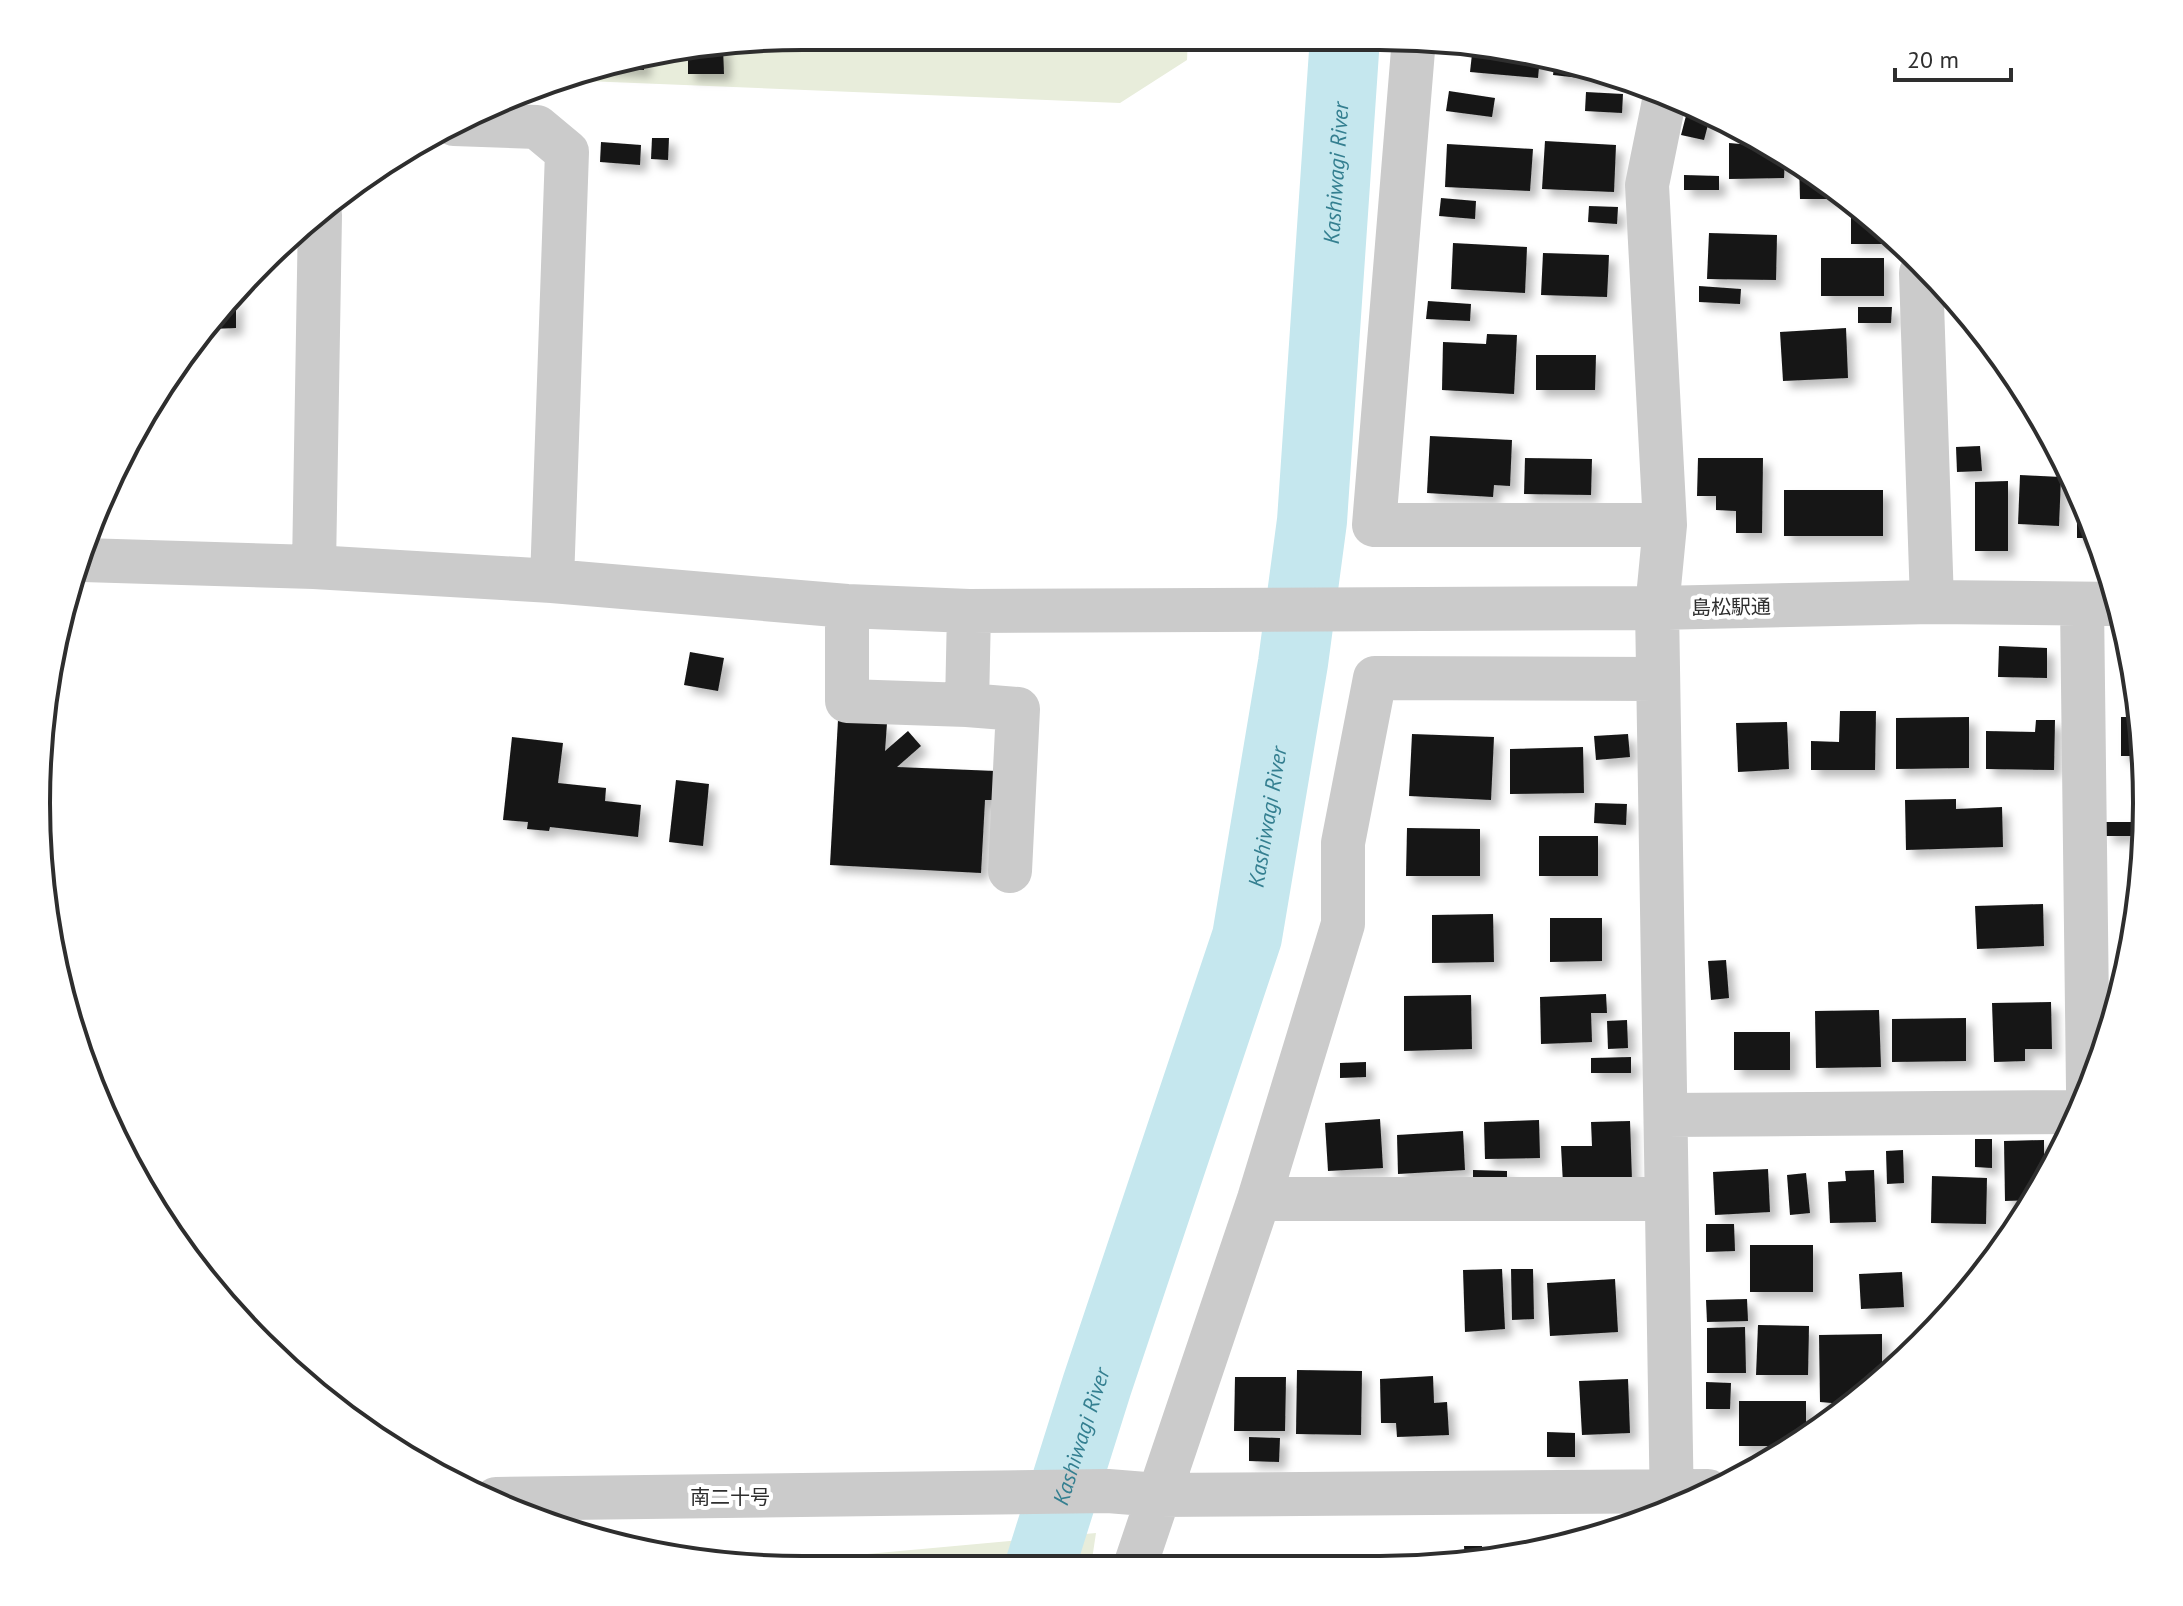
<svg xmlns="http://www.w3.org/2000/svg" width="2183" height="1606" font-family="'PT Sans','Noto Sans JP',sans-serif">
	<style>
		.green { fill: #e8eddb }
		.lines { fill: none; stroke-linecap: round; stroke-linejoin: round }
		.river { stroke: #c5e7ee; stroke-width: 70 }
		.building { fill: #151515; filter: url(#shadow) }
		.minor { stroke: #cbcbcb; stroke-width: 44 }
		.labels { text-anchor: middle; stroke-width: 8; stroke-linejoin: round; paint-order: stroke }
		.street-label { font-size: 20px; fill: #2e2e2e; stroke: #fff }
		.water-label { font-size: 22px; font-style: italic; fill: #347f90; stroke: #fff }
		.rim { fill: none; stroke: #2e2e2e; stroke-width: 4 }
	</style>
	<defs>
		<filter id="shadow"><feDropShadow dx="7" dy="7" stdDeviation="4" flood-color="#0004"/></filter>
	</defs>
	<rect width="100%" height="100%" fill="#fff"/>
	<!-- green -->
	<path class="green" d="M803,36l385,1 -1,23 -67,43 -559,-23 43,-18z
		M1096,1533l-5,33 -225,2 1,-14z"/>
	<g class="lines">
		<!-- river -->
		<path class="river" id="s1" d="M1040,1566l57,-181 150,-448 46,-274 19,-142 33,-484"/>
	</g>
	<!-- building -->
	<path class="building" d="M1473,45l67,11 -2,22 -68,-6z
		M723,47l1,27h-36v-23z
		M644,57v13l-51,-3 11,-5z
		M1555,58l23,4 29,13v6l-54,-6z
		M1449,91l46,7 -3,19 -46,-6z
		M1586,92l37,2 -1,19 -37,-2z
		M1687,112l22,9 -5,19 -23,-5z
		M652,138h17l-1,22 -17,-1z
		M1545,141l71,4 -2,47 -72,-3z
		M601,142l40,3 -1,20 -40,-3z
		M1729,143l34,3 22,10 -1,22 -55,1z
		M1447,144l86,5 -3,42 -85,-4z
		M1799,162l7,4 36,33h-42z
		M1684,175l35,1v14h-35z
		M1441,198l35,3 -1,18 -36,-3z
		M1589,206l29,1 -1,17 -29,-2z
		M1851,213h6l33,31h-39z
		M1709,233l68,2 -1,45 -69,-1z
		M1453,243l74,4 -2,46 -74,-4z
		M1543,253l66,2 -2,42 -66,-2z
		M1821,258h63v38h-63z
		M1699,286l42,3 -1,15 -41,-2z
		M236,296v32l-24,1 5,-7z
		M1428,301l43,3 -1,17 -44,-2z
		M1858,307h34l-1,16h-33z
		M1846,328l2,50 -65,3 -3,-49z
		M1487,334l30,1 -3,59 -72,-4 1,-48 43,2z
		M1536,355h60l-1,35h-59z
		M1430,436l82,4 -2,46 -16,-1 -1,12 -66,-4z
		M1980,446l2,25 -25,1 -1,-25z
		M1525,458l67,1 -1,36 -67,-1z
		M1698,458h65l-1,75h-26v-22l-20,-1v-14h-19z
		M2020,475l41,2 -2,49 -41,-2z
		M2008,481v70h-33v-69z
		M2077,489l19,49h-19z
		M1784,490h99v46h-99z
		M1999,646l48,2v30l-49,-1z
		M690,652l34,6 -6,33 -34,-6z
		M1840,711h36l-1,59h-64v-29l28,1z
		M1969,717v51l-73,1v-51z
		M2121,717h18l6,39h-24z
		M838,720l49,3 -2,28 23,-20 13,15 -24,21 99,4 -1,29h-10l-4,73 -151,-8z
		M2036,720h19l-1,50 -68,-1v-38l49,1z
		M1787,722l2,47 -51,3 -2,-49z
		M1412,734l82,3 -3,63 -82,-4z
		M1628,734l2,23 -34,3 -2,-24z
		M512,737l51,6 -5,40 48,5 -1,13 36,4 -3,32 -88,-10 -1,4 -22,-2 1,-7 -25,-2z
		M1583,747l1,46 -74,1v-45z
		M676,780l33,4 -6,62 -34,-4z
		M1956,799v10l46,-2 1,40 -97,3 -1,-50z
		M2135,801h9l-1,14h-8z
		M1595,803l32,1 -1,21 -32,-2z
		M2106,822h37v14h-37z
		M1407,828l73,1v47h-74z
		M1539,836h59v40h-59z
		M2043,904l1,42 -67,3 -2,-43z
		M1493,914l1,48 -62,1v-48z
		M1550,918h52v43l-52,1z
		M1726,960l3,38 -18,2 -3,-39z
		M1606,994l1,19h-16l1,29 -51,2 -1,-47z
		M1471,995l1,54 -68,2v-55z
		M2051,1002l1,47h-27v12l-31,1 -2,-59z
		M1879,1010l2,57 -65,1 -1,-57z
		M1966,1018v43l-74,1v-43z
		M1627,1020l1,28 -20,1 -1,-28z
		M1734,1032h56v38h-56z
		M1631,1057v16h-40v-15z
		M1366,1062v15l-26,1v-15z
		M1380,1119l3,49 -55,3 -3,-48z
		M1539,1120l1,38 -55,1 -1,-37z
		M1630,1121l2,60 -69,3 -2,-38h31l-1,-24z
		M1463,1131l2,39 -67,4 -1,-39z
		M1975,1139h17v29l-17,-1z
		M2044,1140v47l-10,13 -29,1 -1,-60z
		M1903,1150l1,33 -17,1 -1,-33z
		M1768,1169l2,43 -55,3 -2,-43z
		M1473,1170l34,1v18l-34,-1z
		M1874,1170l2,52 -46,1 -2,-41 18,-1 -1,-10z
		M1806,1173l4,40 -20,2 -3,-40z
		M1932,1176l55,2 -1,46 -55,-1z
		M1706,1224h28l1,27 -29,1z
		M1750,1245h63v47h-63z
		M1502,1269l3,60 -40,3 -2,-62z
		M1511,1269h22l1,50 -22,1z
		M1902,1272l2,35 -43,2 -2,-35z
		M1615,1279l3,53 -68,4 -3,-53z
		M1747,1299l1,22 -41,1 -1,-22z
		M1758,1325l51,1 -1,49h-52z
		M1745,1327l1,46h-39v-45z
		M1882,1334v45l-32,29h-17l-1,-5 -12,-1 -1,-67z
		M1297,1370l65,1 -1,64 -65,-1z
		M1433,1376l1,27 13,-1 2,33 -52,2 -1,-14h-15l-1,-44z
		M1235,1377h51l-1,54h-51z
		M1628,1379l2,54 -48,2 -3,-54z
		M1706,1382l25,1 -1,26h-24z
		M1739,1401h67v34l-19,11h-48z
		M1547,1432l28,1v24h-28z
		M1249,1437l31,1 -1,24 -30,-1z
		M1464,1546h18v17h-17z"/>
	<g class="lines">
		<!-- minor -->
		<path class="minor" d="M1414,38l-40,487h291
			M1664,101l-17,84 18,340 -8,83 15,904
			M454,124l83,3 30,25 -15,429
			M1921,273l11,329
			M83,560l231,7 238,14 295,25 122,5 688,-3 275,-6 189,2
			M314,567l6,-352
			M2082,604l6,485
			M847,606v95l120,4 2,-94
			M967,705l51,4 -8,162
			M1666,1115l412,-3
			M1259,1199h405
			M496,1499l612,-8 50,4 550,-4
			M1135,1566l124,-367 84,-275v-81l32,-165 283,1"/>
	</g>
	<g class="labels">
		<!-- street labels -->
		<g class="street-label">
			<text transform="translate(1731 607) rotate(-1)" y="7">島松駅通</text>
			<text x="730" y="1504">南二十号</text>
		</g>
		<!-- water labels -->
		<g class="water-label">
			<text dy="8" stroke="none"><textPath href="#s1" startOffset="1432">Kashiwagi River</textPath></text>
			<text dy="8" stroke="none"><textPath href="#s1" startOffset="784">Kashiwagi River</textPath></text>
			<text dy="8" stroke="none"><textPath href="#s1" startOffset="136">Kashiwagi River</textPath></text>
		</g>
	</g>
	<!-- crop -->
	<path d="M0 0H2183V1606H0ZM803 50H1380A753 753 0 0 1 2133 803V803A753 753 0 0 1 1380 1556H803A753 753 0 0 1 50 803V803A753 753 0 0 1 803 50Z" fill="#fff" fill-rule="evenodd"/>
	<path class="rim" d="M803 50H1380A753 753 0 0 1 2133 803V803A753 753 0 0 1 1380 1556H803A753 753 0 0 1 50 803V803A753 753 0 0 1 803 50Z"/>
	<!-- scale -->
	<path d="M1895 68v12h116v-12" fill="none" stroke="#2e2e2e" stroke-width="4"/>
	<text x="1907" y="68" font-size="24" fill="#2e2e2e" stroke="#ffffff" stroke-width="6" paint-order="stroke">20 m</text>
</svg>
